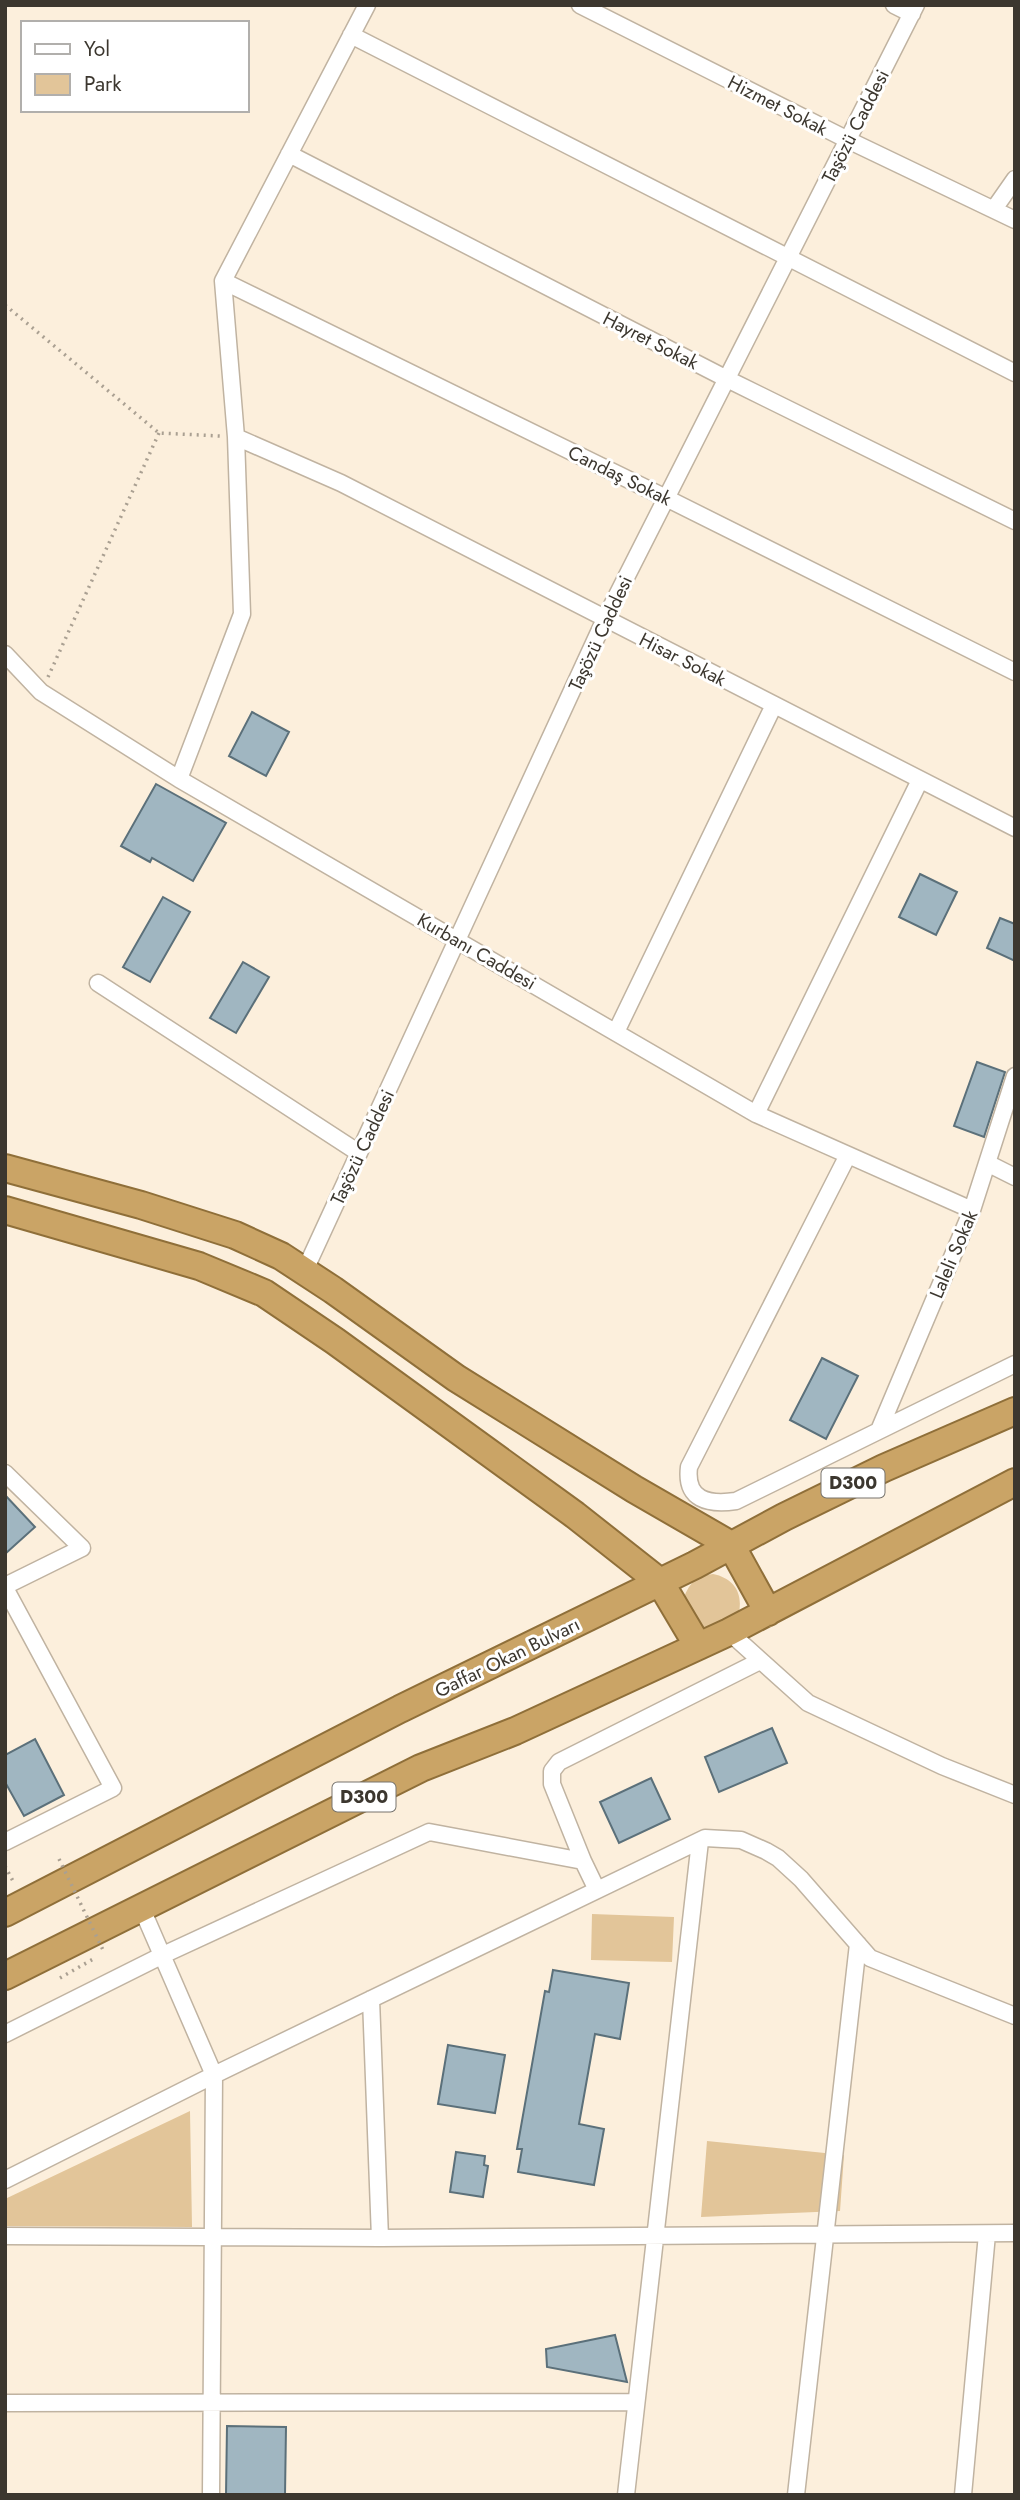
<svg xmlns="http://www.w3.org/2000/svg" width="1020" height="2500" font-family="Jost,sans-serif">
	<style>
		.green { fill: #e2c599 }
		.building { fill: #a0b6c1; stroke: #5b707a; stroke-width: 2 }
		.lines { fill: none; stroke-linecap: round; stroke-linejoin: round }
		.minor-casing { stroke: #c0b3a1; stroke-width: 19 }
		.trunk-casing { stroke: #8f6f39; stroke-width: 30 }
		.path { stroke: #aaa092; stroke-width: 3.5; stroke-dasharray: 2 5; stroke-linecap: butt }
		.minor { stroke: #fff; stroke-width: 16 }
		.trunk { stroke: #caa466; stroke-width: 26 }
		.path-bridge { stroke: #aaa092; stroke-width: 3.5; stroke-dasharray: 2 5; stroke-linecap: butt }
		.labels { text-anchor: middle; stroke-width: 6; stroke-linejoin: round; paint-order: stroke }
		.shield { fill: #fff; stroke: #76736d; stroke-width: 2 }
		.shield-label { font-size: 18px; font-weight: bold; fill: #3c372f }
		.street-label { font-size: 19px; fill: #3c372f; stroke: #fff }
	</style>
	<rect width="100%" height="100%" fill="#fcefdc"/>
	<!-- green -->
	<path class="green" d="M713,1574c20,4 30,18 26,38l-24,20 -15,-3 -17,-28c5,-17 13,-25 30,-27z
		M592,1914l82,3 -2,45 -81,-2z
		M190,2111l2,116 -187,-1v-27z
		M707,2141l137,14 -4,56 -139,6z"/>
	<!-- building -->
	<path class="building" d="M252,712l37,20 -23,44 -37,-20z
		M156,784l70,39 -33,58 -41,-23 -2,4 -29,-16z
		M920,874l37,18 -21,43 -37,-18z
		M163,897l27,15 -40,70 -27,-15z
		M1000,918l15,6v37l-28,-13z
		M243,962l26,15 -33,56 -26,-15z
		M977,1062l28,10 -21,65 -30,-11z
		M822,1358l36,18 -32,63 -36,-19z
		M5,1495l30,32 -30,27z
		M772,1728l15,35 -68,29 -14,-35z
		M35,1739l29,56 -40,21 -19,-34v-27z
		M651,1778l19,41 -51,24 -19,-41z
		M553,1970l76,13 -9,56 -25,-5 -16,90 25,5 -10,56 -76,-13 4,-23h-5l28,-158 4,1z
		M448,2045l57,10 -10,58 -57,-9z
		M456,2152l29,4 -1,9 4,1 -5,31 -33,-5z
		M615,2335l12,47 -80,-15 -1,-18z
		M227,2426l59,1 -1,68h-59z"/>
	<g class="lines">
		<!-- minor casing -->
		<g class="minor-casing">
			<path id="minor" d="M580,5l268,135 167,80
				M894,5l18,9
				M351,35l664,338
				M289,154l438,225 288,142
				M994,209l21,-30
				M223,281l443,217 349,174
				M236,437l105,46 674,345
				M5,654l36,38 138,87 577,335 216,96
				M179,779l63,-165 -6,-177 -13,-156 144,-276
				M98,983l261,170
				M616,1032l158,-327
				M756,1114l164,-334
				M848,1155l-159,312c-4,33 19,38 47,34l279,-137
				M987,1163l28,14
				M305,1270l300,-651 311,-614
				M880,1428l92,-218 43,-134
				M5,1473l77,75 -77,38
				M5,1588l108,200 -108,54
				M729,1632l79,71 134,63 73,29
				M597,1890l-14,-29 -31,-77v-13l7,-9 201,-101
				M142,1909l72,166 -3,420
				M371,1999l9,239
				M5,2034l158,-79 266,-123 154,29
				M5,2180l209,-105 491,-237 36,2 25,11 12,7 23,21 69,79 145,58
				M5,2236l375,2 635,-5
				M5,2403l631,-1
				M626,2495l74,-654
				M796,2495l62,-551
				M963,2495l24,-261"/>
		</g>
		<!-- trunk casing -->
		<g class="trunk-casing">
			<path id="trunk" d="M5,1168l136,37 94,30 46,21 52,34 123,88 178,111 97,56 37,67
				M5,1210l194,56 65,27 71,48 240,174 85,67 38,64
				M5,1913l395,-204 295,-144 89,-48 100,-49 131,-57
				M5,1976l416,-208 94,-37 214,-99 286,-150"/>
		</g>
		<!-- path -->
		<path class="path" d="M5,305l154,128 61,3
			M48,677l111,-244
			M5,1866l9,17
			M60,1978l35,-20"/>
		<!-- minor -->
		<use href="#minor" class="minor"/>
		<!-- trunk -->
		<use href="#trunk" class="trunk"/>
		<!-- path-bridge -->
		<path class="path-bridge" d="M59,1859l45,93"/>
	</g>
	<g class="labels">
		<!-- shield labels -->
		<g class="shield">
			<rect x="821.5" y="1468.5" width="63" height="29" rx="5"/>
			<rect x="332.5" y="1782.5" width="63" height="29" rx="5"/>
		</g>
		<g class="shield-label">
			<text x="853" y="1489">D300</text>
			<text x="364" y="1803">D300</text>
		</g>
		<!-- street labels -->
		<g class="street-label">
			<text transform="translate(778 105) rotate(27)" y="7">Hizmet Sokak</text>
			<text transform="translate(855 126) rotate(-63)" y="7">Taşözü Caddesi</text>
			<text transform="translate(651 340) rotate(27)" y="7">Hayret Sokak</text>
			<text transform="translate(620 475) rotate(26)" y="7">Candaş Sokak</text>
			<text transform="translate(600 633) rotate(-65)" y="7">Taşözü Caddesi</text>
			<text transform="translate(683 659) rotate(27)" y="7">Hisar Sokak</text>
			<text transform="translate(477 951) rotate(30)" y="7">Kurbanı Caddesi</text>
			<text transform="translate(362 1147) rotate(-65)" y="7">Taşözü Caddesi</text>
			<text transform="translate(953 1254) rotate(-67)" y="7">Laleli Sokak</text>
			<text transform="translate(507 1657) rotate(-26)" y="7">Gaffar Okan Bulvarı</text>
		</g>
	</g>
	<!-- border -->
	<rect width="1020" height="2500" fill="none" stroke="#3c372f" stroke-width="14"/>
	<!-- legend -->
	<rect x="21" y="21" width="228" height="91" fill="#ffffff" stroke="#b1afac" stroke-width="2"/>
	<rect x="35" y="44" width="35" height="10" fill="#ffffff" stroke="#b1afac" stroke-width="2"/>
	<text x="84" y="56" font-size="21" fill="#3c372f">Yol</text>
	<rect x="35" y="74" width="35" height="21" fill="#e2c599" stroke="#b1afac" stroke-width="2"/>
	<text x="84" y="91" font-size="21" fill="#3c372f">Park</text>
</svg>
